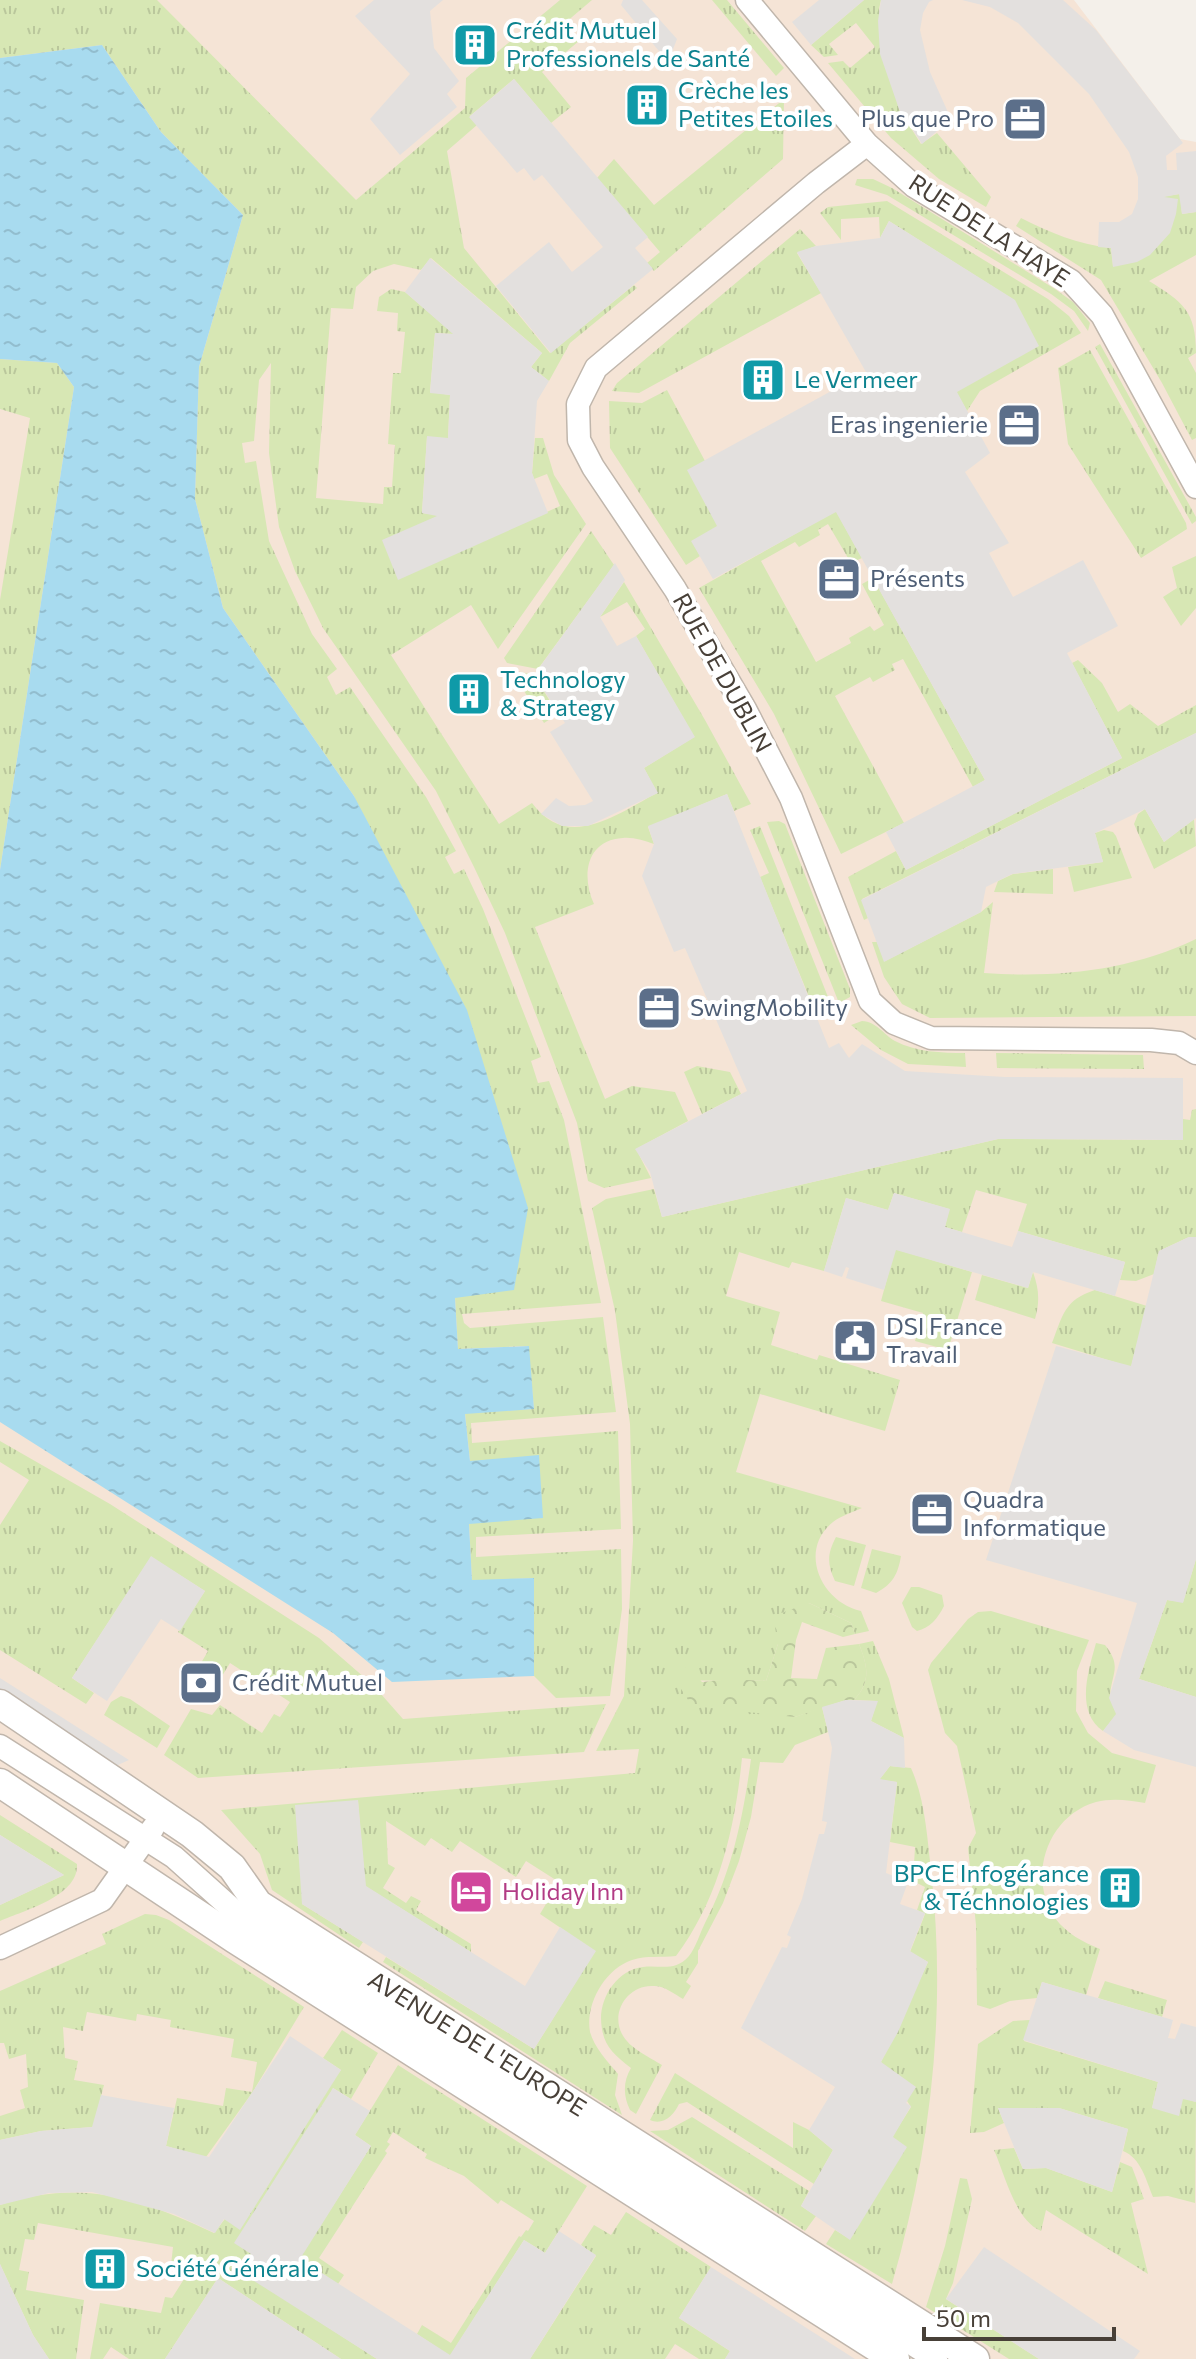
<svg xmlns="http://www.w3.org/2000/svg" width="1196" height="2359" font-family="Commissioner,sans-serif">
	<style>
		.commercial { fill: #f5e4d6 }
		.grass { fill: url(#grass-tufts) }
		.forest { fill: url(#forest-crowns) }
		.parking { fill: #e3e0de }
		.water { fill: url(#water-ripples) }
		.lines { fill: none; stroke-linecap: round; stroke-linejoin: round }
		.minor-casing { stroke: #c0b6ac; stroke-width: 25 }
		.tertiary-casing { stroke: #c0b6ac; stroke-width: 31 }
		.minor { stroke: #fff; stroke-width: 22 }
		.tertiary { stroke: #fff; stroke-width: 28 }
		.labels { text-anchor: middle; stroke-width: 8; stroke-linejoin: round; paint-order: stroke }
		.culture-label { font-size: 24px; fill: #0d838f; stroke: #fff; text-anchor: start }
		.service-label { font-size: 24px; fill: #4e5e75; stroke: #fff; text-anchor: start }
		.street-label { font-size: 24px; fill: #484038; stroke: #fff }
		.hotel-label { font-size: 24px; fill: #b23c85; stroke: #fff; text-anchor: start }
	</style>
	<defs>
		<pattern id="grass-tufts" width="24" height="20" patternUnits="userSpaceOnUse" patternTransform="scale(2)"><rect width="24" height="20" fill="#d7e7b4"/><path d="M3 7l-1-3M5 7V3M7 7l1-3M15 17l-1-3M17 17v-4M19 17l1-3" fill="none" stroke="#bac79c"/></pattern>
		<pattern id="forest-crowns" width="20" height="18" patternUnits="userSpaceOnUse" patternTransform="scale(2)"><rect width="20" height="18" fill="#d7e7b4"/><path d="M2 6a3 3 0 1 1 6 0M12 15a3 3 0 1 1 6 0" fill="none" stroke="#bac79c"/></pattern>
		<pattern id="water-ripples" width="26" height="14" patternUnits="userSpaceOnUse" patternTransform="scale(2)"><rect width="26" height="14" fill="#a8dbef"/><path d="M2 4q2-2 4 0t4 0M15 11q2-2 4 0t4 0" fill="none" stroke="#92bdce"/></pattern>
	</defs>
	<rect width="100%" height="100%" fill="#f4f0ea"/>
	<!-- commercial -->
	<path class="commercial" d="M0,0h1074l106,139 16,3v2217h-1196z"/>
	<!-- grass -->
	<path class="grass" d="M0,0h157l199,200 109,-92 1,-30 94,-78h32l-27,23 14,18 -37,31 29,35 -20,16 -37,-44 -44,37 7,9 -30,26 17,97 86,105 84,-68 3,3 -67,55 -21,38 -18,-14 11,-14 -111,-95 -10,12 -27,-6 -21,7 -17,16 -3,22 -22,-1 -15,190 67,6 1,-17h8l3,-42 -7,-1 5,-71h8l4,-41 -8,-1 1,-18 -21,-2 2,-14 12,-8 14,3 49,42 -19,-1 -5,59 20,3 -2,44 -21,-2 -5,76 17,2 -41,64 162,-73 -13,-32 -13,5 -2,-6 3,-35h8l11,37 32,49 -88,125 -27,-44 -80,50 108,169 33,-21c36,49 85,11 125,-10l-13,-25 50,-31 -58,-101 9,-7 -18,-27 -27,15 24,-35 81,138 46,84 -17,7 -7,-17 -79,33 6,17c-9,-3 -21,-7 -31,-6 -37,2 -42,38 -29,66l-59,23 70,172 27,-13 43,6 13,29 -52,28 15,29 -47,10 -16,-7 -11,-58 -72,-190 -31,-66 -38,-76 -113,-163 -28,-57 -16,-44 -10,-74 2,-90 -12,17 -5,61 -12,2 3,20 11,-2 13,80 43,93 25,35 -10,8 9,18 14,-8 76,110 30,54 -11,6 9,17 10,-5 19,40 58,148 -10,4 7,22 11,-2 15,39 37,183 -139,11 2,9 6,5 133,-11 13,95 -145,11 1,20 146,-12 3,98 -145,8v20l145,-8 1,60 -12,87 -54,2 -22,-22v-98l-62,3 -3,-58 74,-6 -73,-56 -5,-48 69,-4 -6,-63 -70,3 -3,-52 59,-8 -160,-493 -131,-188 -28,-109 4,-132 44,-152 -82,-83 -59,-87 -102,13z
		M712,0h15l57,68 -8,8z
		M864,0h17l-2,9 20,100 22,35 16,-11 54,64 -5,10 -47,-28 -48,-41 -63,-75 15,-2 7,7 25,-21 -19,-24 -27,21 9,11 -14,2 -13,-12z
		M784,99l-1,60 -129,112 -7,-8 13,-11 -63,-74 17,-19 40,46z
		M857,179h16l19,9 163,101 18,13 17,21 -2,8 -14,-20 -23,-17 -164,-99 -32,-10z
		M1180,194l2,20 14,-2v43l-47,26c34,21 47,30 47,72l-8,5 8,15v65l-4,2 -30,-57 -61,-103 -85,-54 5,-8c30,15 56,26 90,30l2,18 47,-69z
		M887,201l161,98 21,17 12,17 -101,58 -13,20 -9,-16 -66,35 176,356 54,-28 -50,-95 6,-3 24,23 16,29 12,-8 28,22 38,-21v28l-334,166 6,19 -4,2 -16,-43 48,-26 10,19 156,-81 -182,-332 -188,84 8,15 -14,9 -76,-117 -1,-47 33,2 25,-13 38,71 -17,10 350,-125 -24,-46 -125,-79 -9,17 -1,-21 -38,2v21l-21,-27 8,-6z
		M800,229l16,17 -19,7 24,40 -182,100 -27,-2 5,-8z
		M1100,344l96,173v4l-4,3 -97,-177z
		M1090,350l96,173 1,6 -46,29 -73,-114 -10,-76z
		M0,359l57,4 17,24 -74,483v-270l30,-182 -30,-9z
		M836,511l26,47 -11,5 -23,-39 -10,6 2,5 -21,12 -4,-5 -34,19 55,101 35,-19 -2,-5 21,-12 4,5 10,-6 -22,-41 11,-6 112,202 -12,7 -70,-128 -11,5 3,6 -22,12 -3,-5 -35,19 69,127 -63,31 -67,-140 -75,-126z
		M591,531l23,34 -76,104 -31,-6 -3,-5z
		M1196,556v52l-15,18 -18,-29 14,-9 -5,-21z
		M511,670l23,5 24,39 -14,9z
		M1145,809l19,33 30,-23 2,27 -42,23 -20,-45 4,-10z
		M779,821l6,3 65,165v8l-11,6 -72,-181z
		M760,826l72,181 -16,7 -56,-137 9,-4 -19,-43z
		M1104,830l9,2 3,4 16,42 -58,14 -6,-25 35,-5 -8,-29z
		M1053,869v25l-59,-2 4,-11 15,-7z
		M993,902l-9,71c74,5 145,-2 212,-34v77l-266,2 -28,-14 -18,-27 -12,-35h5l8,19 96,-49z
		M862,1021c15,1 21,13 33,20 21,11 47,12 70,12l1,14 -58,-3 -27,-14 -30,-25z
		M996,1053l147,2 1,14 -147,-1z
		M697,1066l33,6 11,22 -39,20 -18,-42z
		M1196,1109v128h-7l-30,14 -5,23 -18,7 -16,-1 5,-18 -107,-31 9,-27 -51,-14 -14,42 -17,-5 4,-18 -55,-16 -6,17 -42,-12 -22,73 -32,-9 -3,6 -50,-16 -13,44 54,16 -9,33 46,15 2,-5 81,25 -15,51 -125,-37 -24,78 126,36c-9,4 -21,8 -29,14 -36,29 -11,81 28,89l8,20 -14,3 -4,-11 -42,-20 -31,41 -12,37c-31,-2 -61,2 -91,-3l120,39 27,-10 6,25 -33,13 -12,18 -23,-1 -9,55 -12,44 -16,42 -25,48v12l-12,19 5,4 -8,13c-9,-5 -18,-13 -29,-13 -25,-2 -44,25 -32,48 7,14 27,23 40,31l-26,49 -6,-4c-7,-14 -7,-29 1,-42 -19,-15 -29,-23 -30,-49 0,-24 17,-49 42,-52 18,-2 32,5 46,-11 7,-9 11,-23 16,-33 27,-52 38,-105 46,-164l-9,-1c-7,70 -23,141 -66,198 -15,2 -29,-1 -44,4 -27,9 -47,44 -42,72 4,15 18,30 28,42l-3,21 7,20 -239,-153 3,-5 148,92 61,-98 -55,-37 19,-32 -33,-21 -10,16 -56,-36 -8,11 -21,-14 -6,8 -39,-25 2,43 7,4 -12,20 23,15 5,-7 10,5 -5,9 55,34v8l-106,-66 -7,-85 -56,103 61,38 -4,6 -87,-58 -12,-36 -39,-44 414,-37 4,-24 -43,2 28,-55 9,-155 -3,-117 -15,-113 -23,-103 14,-9 48,-10 8,28 336,-78 184,1 1,-21 7,1 2,-10z
		M895,1249l77,23 -24,78 -33,-9 8,-28 -42,-12z
		M1033,1272c6,17 7,29 2,47l-60,-19 7,-25 46,13z
		M1095,1290l52,16 -16,61 -79,-24c11,-28 12,-43 43,-53z
		M0,1441l110,63 209,134 54,47 30,34 203,-15 -22,48 -386,26 -34,-23 27,-46 21,6 8,-10 42,28 12,-19 6,3 10,-15 -60,-39 -8,13 -21,-13 7,-12 -30,-19 27,-41 -54,-34 -79,121 22,15 -8,11 -86,-54v-125l29,-45 -29,-18z
		M836,1537l30,8 -12,41 -19,-5c-8,-17 -8,-27 1,-44z
		M872,1549l29,7c-3,18 -8,28 -25,37l-15,-5z
		M1196,1559v138l-57,-18 28,-79 16,2z
		M911,1587h8l23,8 2,11c-6,12 -14,22 -27,25l-5,-4 -10,-24z
		M991,1611l98,29 -12,31 -1,40 12,22 24,20 44,12 -11,38c-17,-3 -33,-5 -49,-1 -49,14 -69,75 -41,116 12,16 28,24 45,31l-14,46 -44,-13 -5,16 -27,3 -20,8 -13,-4 -1,-80 -8,-77 8,-15 -19,-87 -12,-13 -17,-63 3,-7 37,-44 10,-7z
		M873,1641l16,38 15,59 -33,-17 6,-20 -23,-1c17,-18 14,-33 5,-56z
		M1096,1643l9,2c17,21 7,28 5,50 0,6 4,13 7,19l-14,17c-28,-20 -15,-59 -7,-88z
		M121,1696l9,3 40,27 -13,22 -53,-33 7,-13z
		M890,1766l21,2c14,31 16,68 20,102 16,141 0,278 -39,414l-66,-40 9,-14 15,9 42,-102 19,-30 -30,-45 47,-100 -18,-10 15,-38 -8,-4 8,-23 -12,-6 2,-34 -25,-5 7,-60 -18,-2z
		M0,1815l77,49c2,32 -52,46 -77,57v-16l64,-30 -64,-40z
		M145,1914l11,1 13,5 135,87 -52,86 -46,64 -40,-11 11,-48 46,8 3,-18 26,4 5,-30 -26,-5 3,-18 -64,-12 1,-7 -34,-6 -1,7 -49,-9 -4,19 -20,-4 2,31 13,3 -4,19 30,5 -11,42 -52,4 -41,9v-24l25,-8 -5,-18 8,-3 -2,-33 -17,5 -5,-16h-4v-52l106,-47 -4,-10z
		M1105,1981l62,19 -5,17 -64,-19z
		M1030,2020l-6,21 134,41 -6,26 31,-10 13,4 -1,101 -27,-7 -15,1c-7,-17 -12,-39 -30,-46l5,-22 -69,-21h-61l6,15 -20,9 -14,1 8,-89 35,-23z
		M342,2030l36,23 -27,46 -18,-11 -81,166 -11,17 136,88h-36l-123,-81 -53,81h-36l-18,-12 -8,12h-13l10,-56 61,10 4,-16 7,1 19,-30 -20,-3 2,-18 -135,-24 -4,17 -9,-1 -6,31 10,2 -3,18 58,10 -8,59h-27l-16,-24 -33,-71v-59c81,-27 140,-7 214,28l127,-163 -18,-12z
		M398,2065l189,121 -42,67 -21,-13 -74,116 -33,-22 5,-9 29,18 68,-107 2,1 5,-7 2,1 6,-10 -33,-21 -3,4 -34,-28 -39,-18 2,-4 -34,-22 -6,10 3,2 -5,7 2,2 -68,105 25,17 -6,9 -39,-25 72,-113 -16,-11z
		M675,2073l118,75v-26l16,8 24,20 -19,34 -127,-82 -8,2c-5,11 -16,22 -29,16z
		M692,2117l117,74 -8,15 15,10 -11,15 -155,-100 18,-1z
		M1014,2148l9,21 23,-1 66,24 8,-30 12,5 12,32 -13,4 17,71 -102,-64 -5,21c-26,-11 -36,-56 -47,-81z
		M960,2178l7,1 5,20 -19,84 -7,16 93,60h-30l-83,-52 19,-61z
		M626,2212l85,55 -32,51 51,33 -5,8h-26l-24,-15 -10,15h-135l66,-103 -15,-11 13,-20 17,10z"/>
	<!-- forest -->
	<path class="forest" d="M809,1603l42,20 4,11 -12,3 -41,-15 -6,18 -5,38 26,1 9,-31 33,-4c9,22 12,38 -5,56h-8l-51,17 -103,-11 -18,-28 13,-12 15,16 29,-3 35,2 12,-37 -5,-28z"/>
	<!-- parking -->
	<path class="parking" d="M374,0h69l-13,11 4,37 25,33 -12,13 10,13 -57,48 -30,-36 40,-45 -55,-58z
		M623,0h19l35,39 -9,23 -47,-57z
		M819,0h45l-53,45 -19,-23z
		M881,0h52l-4,2 -6,11 -3,17 10,42 21,47 -29,25 -23,-35 -19,-55 -2,-33z
		M962,0h101l33,30 87,113 -17,13 1,14h10l-1,-17 20,-2v61l-14,2 -3,-20 -15,3 14,2 -2,15 -6,19 -20,22 -13,7 -24,5 -2,-19 -13,-1 1,-25h20l13,-8 6,-15v-22l-9,-25 -40,-58 -71,-71 -28,-16z
		M514,79l134,158 -13,11 18,21 -102,84 -55,-67 53,-44 23,30 31,-25 -61,-72 -8,6 -10,-13 -7,5 -48,-56z
		M889,221l126,79 24,46 -82,46 33,61 -25,19 44,71 -20,10 24,44 70,-37 35,66 -51,27 55,105 -216,112 -20,-38 99,-52 -149,-268 -123,67 -22,-38 26,-15 -30,-56 179,-98 -69,-120 19,-6 64,-8z
		M430,258l112,95 -11,14 18,14 -12,20 -5,72 16,40 -150,67 -16,-40 55,-24 -15,-3 5,-77 21,2 2,-43 -20,-2 5,-60 18,1 -48,-42z
		M615,563l10,17 -25,37 17,29 19,-10 59,101 -51,31 14,25 -70,33h-26l-21,-12 15,-16 13,8 16,-1 8,-4 -43,-69 15,-9 -31,-48z
		M1196,733v85l-32,24 -19,-33 -50,24 8,29 -91,12 -26,13 -5,25 -97,50 -23,-62z
		M727,794l102,254 10,-5 10,15 13,-14 43,27 100,6 178,1v62l-185,-1 -336,78 -12,-45 -15,-23 112,-58 -62,-143 -11,4 -32,-76 12,-32 -6,-18z
		M894,1193l56,16 -5,18 67,20 6,-16 107,31 -10,34 -82,-24 -5,16 -132,-38 -12,40 -38,-12 3,-10 -3,-1 -4,10 -18,-6 22,-73 42,12z
		M1189,1237h7v322l-13,44 -16,-3 -28,79 57,18v70l-62,-17 -31,-19 13,-17 -7,-16 28,-95 -151,-43 70,-214 75,20 28,-115z
		M151,1556l54,35 -25,40 -19,-12 -54,82 -35,-23z
		M0,1678l129,82 -20,9 -109,-70z
		M846,1700l32,1 -7,20 33,17 1,30 -15,-2 -10,13 17,3 -11,91 22,9 -8,22 25,9 -15,38 18,11 -30,70 -17,30 35,25 -10,16 5,3 -18,31 14,10 -57,93 -49,-34 32,-56 -24,-20 26,-43 -94,-59 41,-81 5,1 4,-11 -4,-2 15,-36 17,-65h5l3,-12 -5,-1 10,-73 -10,-41z
		M358,1800l8,86 159,100 35,-59 36,24 -62,98 -232,-145 -7,-99z
		M0,1835l64,40 -64,30z
		M1042,1982l131,38 -5,18 7,1 6,-16 15,4v75l-13,-3 -4,17 -27,-8 6,-26 -135,-42z
		M290,2036l51,34 -101,160 -16,-11 -9,14 -41,-19 -82,-22 -43,1 -49,12v-65l41,-9 51,-4 9,-32 73,13 -8,38 43,11z
		M333,2088l37,23 -15,24 16,11 -71,113 150,96 74,-115 21,13 14,-22 37,24 -66,104h-153l-137,-87 11,-18 -17,-11z
		M998,2108h61l69,21 -16,63 -66,-24 -23,1z
		M984,2247l156,104 -6,8h-95l-93,-60z
		M0,2264l33,71 16,24h-49z
		M711,2267l144,92h-130l5,-8 -51,-33z
		M218,2278l123,81h-176z"/>
	<!-- water -->
	<path class="water" d="M102,45l59,87 82,83 -44,152 -4,132 28,109 131,188 113,214 61,198 -14,82 -59,8 3,51 71,-3 5,63 -69,5 5,47 69,-6 4,63 -74,6 3,56 62,-2v98l-142,6 -59,-49 -333,-211v-552l74,-483 -17,-24 -57,-4v-301z"/>
	<g class="lines">
		<!-- minor casing -->
		<g class="minor-casing">
			<path id="minor" d="M747,0l120,144 47,42 157,95 31,34 94,172
				M867,144l-51,39 -220,185 -18,36 1,36 14,27 82,122 70,120 46,89 79,203 24,22 37,15 220,2 28,3 17,10
				M0,1746l174,111 67,60 44,31 651,411
				M0,1948l102,-48 51,-72"/>
		</g>
		<!-- tertiary casing -->
		<g class="tertiary-casing">
			<path id="tertiary" d="M0,1704l192,130 40,33 26,37 717,455
				M0,1783l235,156 660,420"/>
		</g>
		<!-- minor -->
		<use href="#minor" class="minor"/>
		<!-- tertiary -->
		<use href="#tertiary" class="tertiary"/>
	</g>
	<!-- icons -->
	<defs>
		<g id="building-square" transform="scale(2.3)"><rect x="-9" y="-9" width="18" height="18" rx="4" fill="#0f9aa8" stroke="#fff"/><path d="M-4-6H4V6H1V3H-1V6H-4ZM-2.5-4.3h1.7v1.8h-1.7ZM.8-4.3h1.7v1.8H.8ZM-2.5-1h1.7V.8h-1.7ZM.8-1h1.7V.8H.8Z" fill="#fff"/></g>
		<g id="office-square" transform="scale(2.3)"><rect x="-9" y="-9" width="18" height="18" rx="4" fill="#5c6f8a" stroke="#fff"/><path d="M-6-3h4V-5.5h4V-3h4V5H-6ZM-1-4.5V-3h2v-1.5ZM-6 0V1H6V0Z" fill="#fff"/></g>
		<g id="civic-square" transform="scale(2.3)"><rect x="-9" y="-9" width="18" height="18" rx="4" fill="#5c6f8a" stroke="#fff"/><path d="M-.6-6.5H3V-4.5H.6V-3L4-1V1h2V6H-6V1h2V-1L-.6-3ZM-1.2 2.5V6h2.4V2.5Z" fill="#fff"/></g>
		<g id="bank-square" transform="scale(2.3)"><rect x="-9" y="-9" width="18" height="18" rx="4" fill="#5c6f8a" stroke="#fff"/><path d="M-6-4H6V4H-6ZM0-2.3a2.3 2.3 0 1 0 0 4.6a2.3 2.3 0 1 0 0-4.6Z" fill="#fff"/></g>
		<g id="hotel-square" transform="scale(2.3)"><rect x="-9" y="-9" width="18" height="18" rx="4" fill="#d1479c" stroke="#fff"/><path d="M-6-4.5h1.5V1H6V5H4.5V3h-9V5H-6ZM-4 0a1.8 1.8 0 1 1 3.6 0ZM.5 0V-2.5h3Q6-2.5 6 0Z" fill="#fff"/></g>
	</defs>
	<g fill-rule="evenodd">
		<use href="#building-square" x="475" y="45"/>
		<use href="#building-square" x="647" y="105"/>
		<use href="#office-square" x="1025" y="119"/>
		<use href="#building-square" x="763" y="380"/>
		<use href="#office-square" x="1019" y="425"/>
		<use href="#office-square" x="839" y="579"/>
		<use href="#building-square" x="469" y="694"/>
		<use href="#office-square" x="659" y="1008"/>
		<use href="#civic-square" x="855" y="1341"/>
		<use href="#office-square" x="932" y="1514"/>
		<use href="#bank-square" x="201" y="1683"/>
		<use href="#building-square" x="1120" y="1888"/>
		<use href="#hotel-square" x="471" y="1892"/>
		<use href="#building-square" x="105" y="2269"/>
	</g>
	<g class="labels">
		<!-- culture labels -->
		<g class="culture-label">
			<text x="506" y="39">Crédit Mutuel<tspan x="506" dy="28">Professionels de Santé</tspan></text>
			<text x="678" y="99">Crèche les<tspan x="678" dy="28">Petites Etoiles</tspan></text>
			<text x="794" y="388">Le Vermeer</text>
			<text x="500" y="688">Technology<tspan x="500" dy="28">&amp; Strategy</tspan></text>
			<text x="1089" y="1882" text-anchor="end">BPCE Infogérance<tspan x="1089" dy="28">&amp; Téchnologies</tspan></text>
			<text x="136" y="2277">Société Générale</text>
		</g>
		<!-- service labels -->
		<g class="service-label">
			<text x="994" y="127" text-anchor="end">Plus que Pro</text>
			<text x="988" y="433" text-anchor="end">Eras ingenierie</text>
			<text x="870" y="587">Présents</text>
			<text x="690" y="1016">SwingMobility</text>
			<text x="886" y="1335">DSI France<tspan x="886" dy="28">Travail</tspan></text>
			<text x="963" y="1508">Quadra<tspan x="963" dy="28">Informatique</tspan></text>
			<text x="232" y="1691">Crédit Mutuel</text>
		</g>
		<!-- street labels -->
		<g class="street-label">
			<text transform="translate(989 231) rotate(33)" y="8">RUE DE LA HAYE</text>
			<text transform="translate(722 673) rotate(61)" y="8">RUE DE DUBLIN</text>
			<text transform="translate(477 2044) rotate(32)" y="8">AVENUE DE L'EUROPE</text>
		</g>
		<!-- hotel labels -->
		<g class="hotel-label">
			<text x="502" y="1900">Holiday Inn</text>
		</g>
	</g>
	<!-- scale -->
	<path d="M924 2327v12h190v-12" fill="none" stroke="#484038" stroke-width="4"/>
	<text x="936" y="2327" font-size="24" fill="#484038" stroke="#ffffff" stroke-width="6" paint-order="stroke">50 m</text>
</svg>
